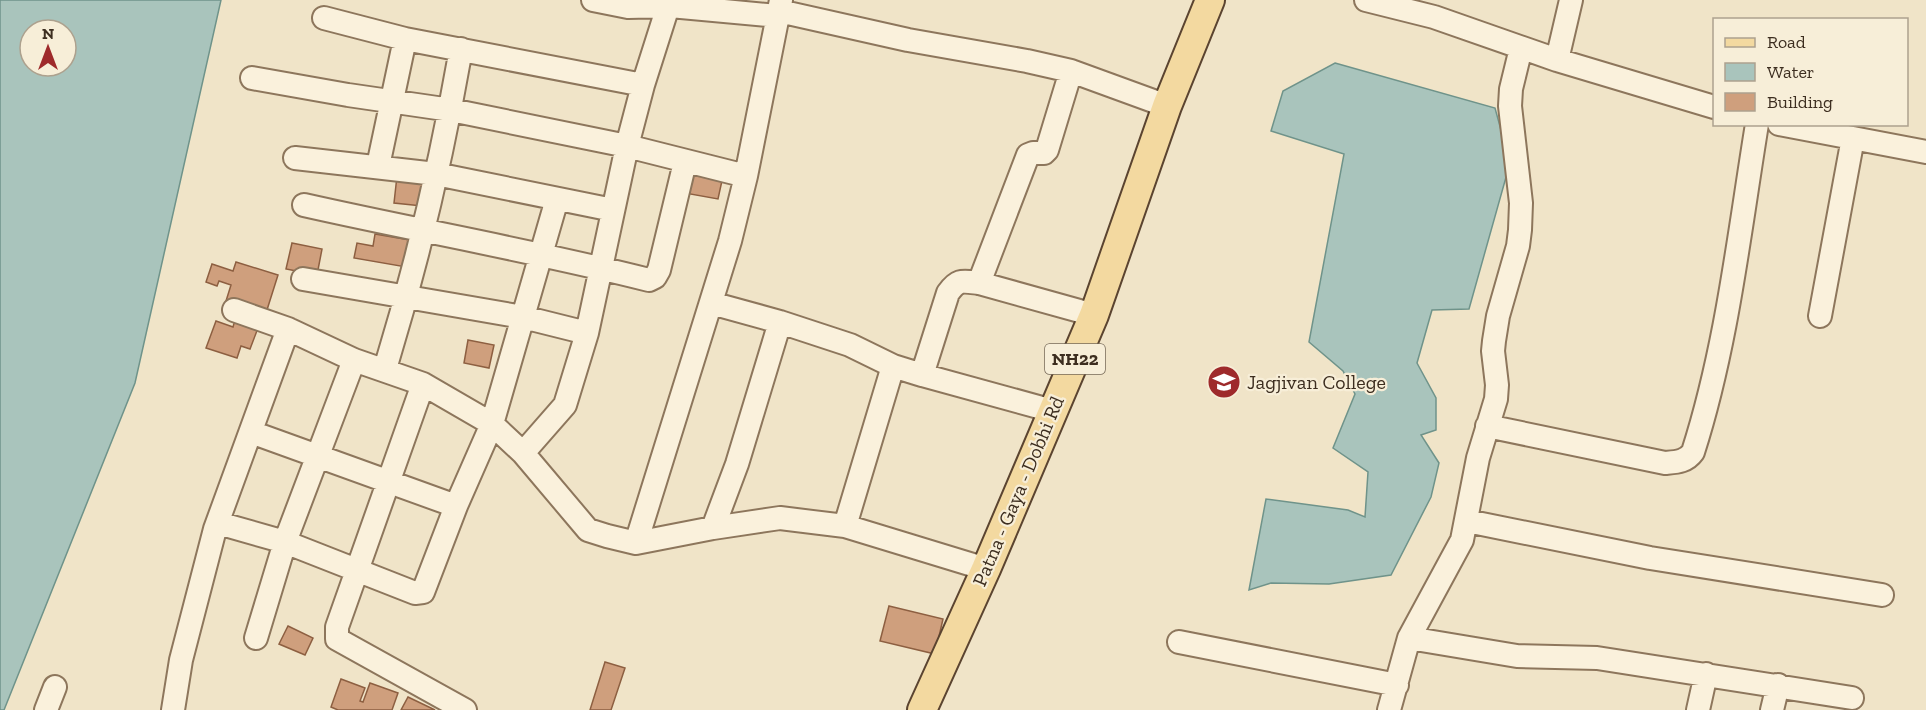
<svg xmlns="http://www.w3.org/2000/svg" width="1926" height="710" font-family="'Zilla Slab',serif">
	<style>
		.water { fill: #a9c4bc; stroke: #6f938a; stroke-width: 1.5; fill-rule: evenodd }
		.building { fill: #cf9f7d; stroke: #8d5f41; stroke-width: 1.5 }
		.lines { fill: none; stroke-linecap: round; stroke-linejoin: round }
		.minor-casing { stroke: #8d765c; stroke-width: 26 }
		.major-casing { stroke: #5b4430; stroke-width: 32 }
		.minor { stroke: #faf1dc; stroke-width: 22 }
		.major { stroke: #f3d9a0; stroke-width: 28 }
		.labels { text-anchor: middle; stroke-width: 4.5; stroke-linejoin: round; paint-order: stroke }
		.shield { fill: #f7eed8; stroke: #756857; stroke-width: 1.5 }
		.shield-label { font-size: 18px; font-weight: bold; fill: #3d2e20 }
		.poi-label { font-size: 20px; fill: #3d2e20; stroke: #f7eed8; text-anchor: start }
		.street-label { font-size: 20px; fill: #3d2e20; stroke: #f7eed8 }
	</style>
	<rect width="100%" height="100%" fill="#f0e4c8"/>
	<!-- water -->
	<path class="water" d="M0,0h221l-86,383 -131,327h-4zM30,30h36v36h-36z
		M1335,63l160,45 15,55 -41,146 -37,1 -15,53 19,35v32l-15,5 18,28 -8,34 -40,78 -62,9 -58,-1 -22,7 17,-91 82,11 17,7 3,-45 -35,-24 22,-54 -12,-23 -34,-29 35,-188 -73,-23 12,-40z"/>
	<!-- building -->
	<path class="building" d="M684,168l39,8 -5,23 -39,-7z
		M397,176l28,3 -3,27 -28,-3z
		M375,234l35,6 -4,27 -52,-9 3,-15 16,3z
		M292,243l30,6 -5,26 -31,-6z
		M236,262l42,13 -12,38 -40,-12 5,-16 -12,-4 -2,5 -11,-4 6,-18 21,7z
		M235,320l23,8 -8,21 -9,-3 -4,12 -31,-10 10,-27 17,6z
		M468,340l26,5 -5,23 -25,-5z
		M889,606l54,13 -8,35 -55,-13z
		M288,626l25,12 -8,17 -26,-11z
		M605,662l20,6 -14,42h-21z
		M341,679l24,9 -5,13 3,1 7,-19 28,10 -6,17h-54l-7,-3z
		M408,697l27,13h-34z"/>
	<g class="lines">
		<!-- minor casing -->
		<g class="minor-casing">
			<path id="minor" d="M593,0l35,7 42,-1 108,10
				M1366,0l68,17 123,43 157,47
				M779,11l129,29 119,21 44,10 96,35
				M324,18l81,21 238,46
				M1557,60l14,-60
				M252,78l96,17 103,15 176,36 119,30
				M1779,124l147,28
				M295,158l141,16 177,36
				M378,166l27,-127
				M304,205c115,26 231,46 345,75l6,-3 4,-7 26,-108
				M303,279l220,38 64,16
				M979,283l49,-128 5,-2h11l3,-3 24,-79
				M711,303l69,19 70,23 43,21 29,9 131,36
				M234,310l54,19 66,31 69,24 69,40 31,29 65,77 19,6 29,7 77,-15 67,-10 65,8 141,43
				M1820,316l33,-178
				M385,369c32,-105 57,-212 76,-320
				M922,375l26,-82c10,-14 14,-12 31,-10l115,32
				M423,384l-86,243v12l128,71
				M1487,426l178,37c11,-1 21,-1 28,-11 34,-106 46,-218 64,-328
				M251,432l205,74
				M523,453l42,-48 22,-72 40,-187 16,-61 27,-85
				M1467,521l183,37 232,37
				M218,523l67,19 130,51 8,-1 33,-86 36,-82 65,-225
				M845,526l48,-160
				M713,528l24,-64 43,-142
				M636,543l94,-302 16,-65 35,-176
				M256,638l29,-96 69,-182
				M1409,638l108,18 80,2 255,40
				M1179,642l218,43
				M46,710l9,-23
				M173,710l8,-50 34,-131 73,-200
				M1389,710l20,-72 53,-98 16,-82 18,-59 1,-14 -4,-34 1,-10 4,-25 20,-70 2,-16 1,-27 -11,-97 1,-17 10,-41
				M1698,710l8,-36
				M1772,710l6,-25"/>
		</g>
		<!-- major casing -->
		<g class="major-casing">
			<path id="major" d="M922,710l64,-141 108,-254 73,-209 43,-106"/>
		</g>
		<!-- minor -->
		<use href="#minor" class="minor"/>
		<!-- major -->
		<use href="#major" class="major"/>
	</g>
	<!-- icons -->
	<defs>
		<g id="school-disc" transform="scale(1.725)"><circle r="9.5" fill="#9e2a2b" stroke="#f7eed8"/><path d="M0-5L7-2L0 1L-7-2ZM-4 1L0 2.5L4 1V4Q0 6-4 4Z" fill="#fff"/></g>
	</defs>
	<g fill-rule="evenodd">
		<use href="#school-disc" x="1224" y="382"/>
	</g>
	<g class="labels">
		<!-- shield labels -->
		<rect class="shield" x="1045" y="344" width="60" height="30" rx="4.5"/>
		<g class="shield-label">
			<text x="1075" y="365">NH22</text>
		</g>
		<!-- poi labels -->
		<g class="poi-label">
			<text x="1247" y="389">Jagjivan College</text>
		</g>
		<!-- street labels -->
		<g class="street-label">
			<text transform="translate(1018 491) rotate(-67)" y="7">Patna - Gaya - Dobhi Rd</text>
		</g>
	</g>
	<!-- legend -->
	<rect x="1713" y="18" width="195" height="108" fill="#f7eed8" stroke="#ada18e" stroke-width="1.5"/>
	<rect x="1725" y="38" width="30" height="9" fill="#f3d9a0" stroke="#ada18e" stroke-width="1.5"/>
	<text x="1767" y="48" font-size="18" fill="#3d2e20">Road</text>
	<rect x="1725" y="63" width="30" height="18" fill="#a9c4bc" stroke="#ada18e" stroke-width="1.5"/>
	<text x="1767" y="78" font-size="18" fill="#3d2e20">Water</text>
	<rect x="1725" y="93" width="30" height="18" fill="#cf9f7d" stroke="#ada18e" stroke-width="1.5"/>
	<text x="1767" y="108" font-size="18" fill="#3d2e20">Building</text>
	<!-- north arrow -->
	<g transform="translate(48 48)"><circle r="28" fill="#f7eed8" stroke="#ada18e" stroke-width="1.5"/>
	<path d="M0-4.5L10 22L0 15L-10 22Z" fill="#9e2a2b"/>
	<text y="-9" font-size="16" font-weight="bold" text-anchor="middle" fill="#3d2e20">N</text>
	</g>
</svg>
